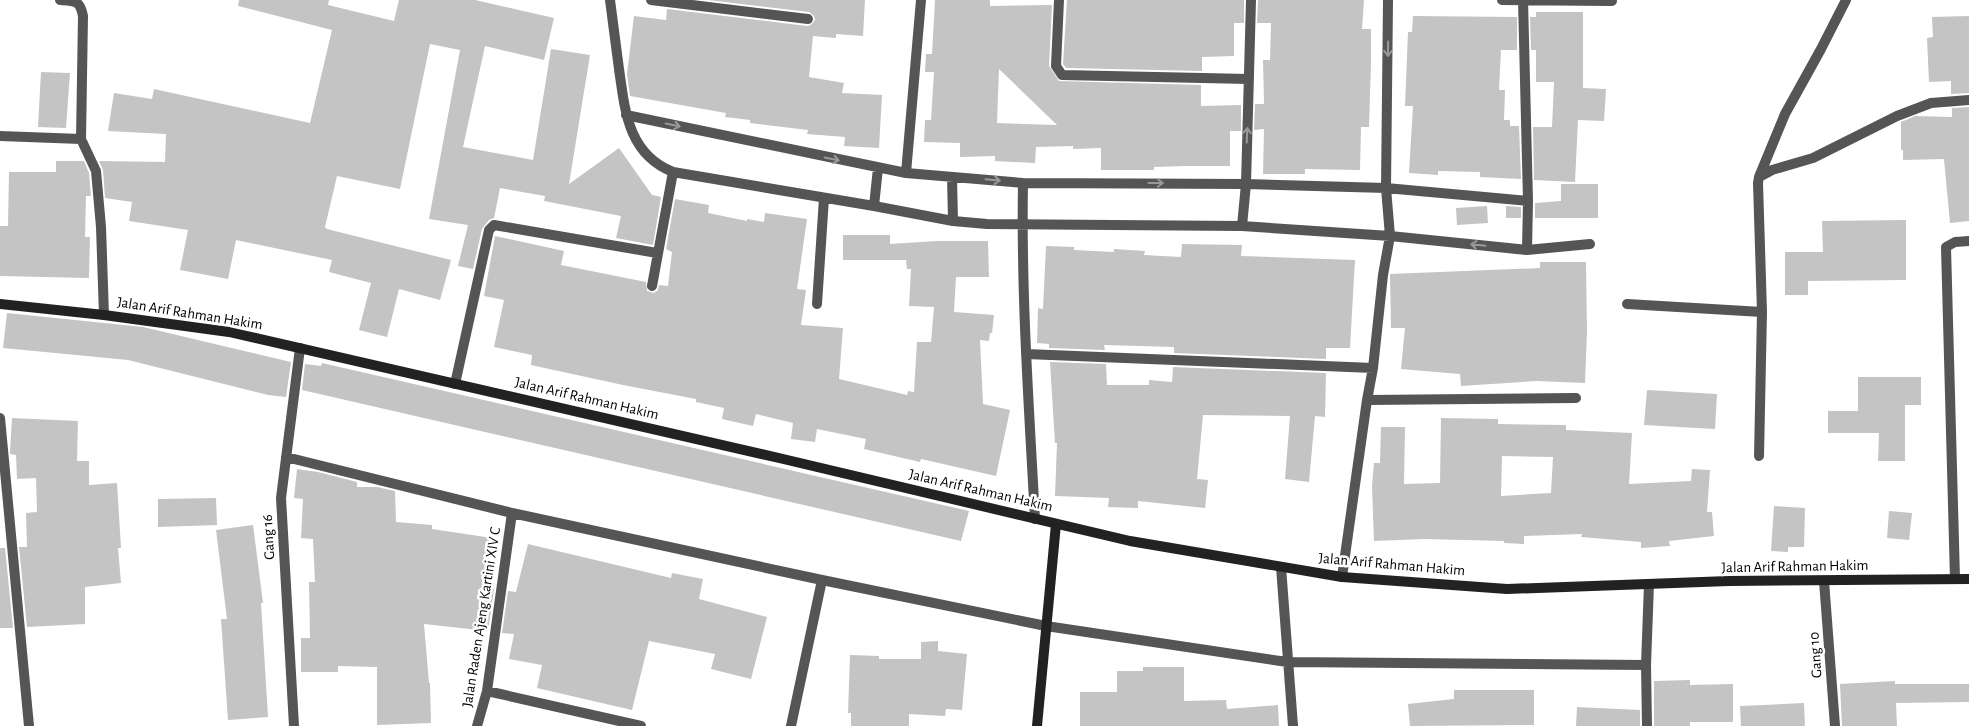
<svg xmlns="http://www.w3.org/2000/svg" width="1969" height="726" font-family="'Alegreya Sans',sans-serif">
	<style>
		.building { fill: #c4c4c4; fill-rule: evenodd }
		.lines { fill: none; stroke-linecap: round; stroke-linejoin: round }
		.street { stroke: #555; stroke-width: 10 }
		.secondary { stroke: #222; stroke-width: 10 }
		.oneway { stroke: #999 }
		.labels { text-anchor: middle; stroke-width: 5; stroke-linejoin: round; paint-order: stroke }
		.street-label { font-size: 15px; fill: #000; stroke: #fff }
	</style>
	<rect width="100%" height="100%" fill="#fff"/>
	<!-- building -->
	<path class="building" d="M239,0h90l-1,5 66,16 5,-21h76l79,18 -10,42 -59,-14 -22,101 70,13 18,-111 39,6 -21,129 50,-36 33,47 9,2 -8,48 -37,-7 5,-22 -77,-15 1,-5 -45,-8 -6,30 -5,2 -7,9 -9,40 -15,-3 10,-41 -39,-6 31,-169 -30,-6 -30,145 -63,-13 -12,51 2,2 124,31 -11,40 -41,-11 -12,48 -28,-7 12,-47 -42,-11 3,-12 -96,-20 -8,39 -48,-9 8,-40 -59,-9 3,-19 -27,-4 -2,-28 -4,-9 66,1 1,-28 -58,-3 6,-38 38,6 2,-10 156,34 22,-93 -94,-24z
		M708,0h157l-2,36 -27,-2v4l-23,-2 -4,41 35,6 -2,10 40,2 -3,53 -35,-2 1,-9 -38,-3 1,-4 -58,-7v-3l-25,-3 1,-4 -96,-17 -3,-22 7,-58 32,4 1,-11 140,17 4,-1 4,-5 -1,-4 -5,-4z
		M935,0h55v6l62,-1 -3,61 10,15 142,4v21l40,-1v26h-11v35h-46l-30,1v3h-53v-22l-28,1v-3l-37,1 -1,16 -40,-2v-5l-35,1v-14l-36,-1 1,-22h6l3,-48h-9l1,-18h6zM999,69l58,56 -60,-2z
		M1067,0h177v23h-10v33l-32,1v14l-136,-3 -3,-4z
		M1258,0h106l-2,29h9v33l-2,65h-8l-1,43 -55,-1v5h-42l1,-45 -10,1 1,-26h9l-1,-44h7l1,-37h-14z
		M1536,12h47v76l23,1 -2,32 -26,-1 -3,62 -41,-2 -1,-53h19l2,-45h-18v-32h-5l-1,-33h6z
		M1413,16l104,1v33h-16l-2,40h6l-1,30h6v6h9l2,53 -41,-2v-5l-42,-1v4l-29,-2 4,-67h-8l3,-74h4z
		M1969,16v77l-18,1v-13l-22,1 -2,-44 6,-1 -1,-20z
		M41,72l29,1 -4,55 -28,-1z
		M1969,107v114l-19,2 -6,-64 -41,1v-10h-2v-28l14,-6 37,1v-9z
		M56,161h28l5,12 2,23h-5l-1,41h5l-1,41 -89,-2v-50h8l1,-54h47z
		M1561,184h37v34h-63v-15l26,-2z
		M675,199l34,6 -1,8 39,8v-2l17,3 1,-9 42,6 -10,70 9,1 -5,35 42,3 -4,51 68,16 1,-4 6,1 3,-50h14l3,-35 -25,-1 2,-37h-4l-1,-9h-63v-25h47v9l47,-3h51l1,36h-33l-2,35 40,3 -2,18h-2l-1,8 -9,-1 3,64 27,6 -14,66 -75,-17 -1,3 -56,-13 2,-10 -49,-10 -2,13 -24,-3 2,-16 -37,-9 -3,12 -31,-7 2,-11 -28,-6v-3l-73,-14 -92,-20 1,-10 -38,-8 10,-47 -20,-4 11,-60 69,15 -3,14 85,17 1,9 7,2 4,-3 1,-5 9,1 4,-34 -6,-3z
		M1487,206l1,17 -31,2 -1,-17z
		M1506,206l15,1v11h-15z
		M1906,220v60l-98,1v14h-23v-43h38l-1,-31z
		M1182,244l60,1 -1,11 114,4 -5,88h-24v11l-152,-6v-6l-70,-2 1,5 -56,-2v-4l-12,-1 1,-35 5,1 3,-63 28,1v3l40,2v-3l31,2 -1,4 37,2z
		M1540,262h46l1,70 -2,51 -49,-2 -75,5 -1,-12 -59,-5 4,-41h-14l-1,-54 150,-6z
		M7,313l136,14 148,35 -5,35 -18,-2 -140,-35 -125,-12z
		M1050,362l56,2 1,21h42v-5l23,2 1,-15 153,6 -1,44 -10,-1 -6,66 -24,-3 5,-63 -87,-1 -6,64 11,1 -3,28 -67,-7v7l-30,-1 1,-9 -54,-2 2,-53h-2z
		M322,363l647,148 -8,30 -659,-151 3,-26 16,2z
		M1858,377h63v28h-16v56h-27l1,-28h-51v-22h30z
		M1647,390l70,4 -2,35 -71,-4z
		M12,418l66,3 -1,40h12v24l28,-2 4,65h-3l3,35 -36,4v37l-58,3 -8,-80h8l-1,-34 11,-1 -1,-34 -19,1 -1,-24 -6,-1v-3z
		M1441,418l57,1v5l68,1v5l66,3 -3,51 62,-3 1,-12 18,1 -3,42h5l2,24 -45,5 1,5 -29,2v-6l-60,-5 1,-3 -58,2v8l-20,-1v-2l-80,-2 -50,2 -2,-55 2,-23h6l1,-36h24l-1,57 36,-1zM1502,456l51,1 -2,36 -50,3z
		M297,469l21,3 39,10v5h20l18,4 1,31 36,3v4l60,9 -8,50 10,1 -6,42 -64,-7 5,59h1l1,40 -54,2v-58l-39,-1v6h-37v-34h9l-1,-56h6l-2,-43 -12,-1 2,-39 -9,-1z
		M216,498l1,27 -59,2v-28z
		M1774,506l31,2 -1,39h-16v5l-17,-1z
		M1889,511l23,2 -3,27 -22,-2z
		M253,525l10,78h-2l7,114 -40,3 -7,-101h6l-11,-89z
		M528,544l143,34 1,-5 31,6 -4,20 68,18 -16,62 -40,-10 4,-15 -66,-13 -17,69 -95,-22 5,-23 -33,-6 5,-25 -12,-1 6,-42 8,1z
		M0,548h5l8,80h-13z
		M938,641v10l29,3 -5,56 -16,-1 -1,7 -36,-2v12h-58v-13h-3l2,-58 29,1v3h42v-17z
		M1143,667h41v34l42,-1 1,9 51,-4 1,21h-199v-34h37v-21h26z
		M1690,680v5l43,-1v38h-43v4h-36v-45z
		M1895,681v3h74v18l-73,1 1,23h-55l-2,-42z
		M1454,690h80v35l-124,1 -2,-22 46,-5z
		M1804,703l1,23h-64l-1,-20z
		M1577,707l63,3v16h-64z"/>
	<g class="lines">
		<!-- street -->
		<path class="street" d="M610,0c3,23 6,46 9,69 6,42 9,85 54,103l201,34 79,15 34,3 255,2 148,10 137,14 63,-6
			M651,0l157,19
			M1059,0l-3,66 6,9 187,4
			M1502,0l110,1
			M1523,0l5,201 -1,49
			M626,115l280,58 117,10 223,1 140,4 142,13
			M0,136l81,3 2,-123c-3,-16 -8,-15 -23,-16
			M81,139l15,32 5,56 3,88
			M906,173l15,-173
			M952,177l1,44
			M1759,177l26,-63 36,-65 25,-49
			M1023,183c-2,112 6,224 12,336
			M874,206l4,-38
			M1242,226l4,-42 5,-184
			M652,286l21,-114
			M817,304l7,-106
			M1627,304l135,8
			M1026,354l347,14
			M455,384l34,-154 5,-5 163,28
			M1367,400l209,-2
			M0,418l29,308
			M1759,456l3,-144 -4,-129 1,-6 13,-7 41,-12 84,-42 34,-13 38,-3
			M286,457l226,56 310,67 224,46 241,36 359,3
			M1281,567l12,159
			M1342,577l25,-177 6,-32 10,-93 7,-39 -4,-48 2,-188
			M1955,579l-9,-332 9,-5 14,-1
			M1824,581l11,145
			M487,691l154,35
			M294,726l-13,-228 19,-150
			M477,726l10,-35 25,-178
			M791,726l31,-146
			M1647,726l-1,-61 3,-81"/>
		<!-- secondary -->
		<path class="secondary" d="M0,304l104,11 125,17 550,126 351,83 212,36 165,12 222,-8 240,-2
			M1037,726l19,-202"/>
	</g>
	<!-- one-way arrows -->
	<defs><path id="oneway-shaft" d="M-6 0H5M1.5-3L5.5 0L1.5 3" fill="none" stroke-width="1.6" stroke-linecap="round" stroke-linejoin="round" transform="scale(1.25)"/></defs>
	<g class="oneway">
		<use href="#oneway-shaft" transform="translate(1388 49) rotate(91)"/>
		<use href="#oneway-shaft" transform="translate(673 125) rotate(12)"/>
		<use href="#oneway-shaft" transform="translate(1247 135) rotate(-88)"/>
		<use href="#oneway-shaft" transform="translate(832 159) rotate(12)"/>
		<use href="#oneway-shaft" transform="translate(993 180) rotate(5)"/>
		<use href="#oneway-shaft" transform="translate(1156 183)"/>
		<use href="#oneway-shaft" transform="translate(1478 245) rotate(-174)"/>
	</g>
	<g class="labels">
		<!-- street labels -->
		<g class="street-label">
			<text transform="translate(190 313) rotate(9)" y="5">Jalan Arif Rahman Hakim</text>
			<text transform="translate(587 398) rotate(13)" y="5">Jalan Arif Rahman Hakim</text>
			<text transform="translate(981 490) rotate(13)" y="5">Jalan Arif Rahman Hakim</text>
			<text transform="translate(268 537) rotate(-93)" y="5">Gang 16</text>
			<text transform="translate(1392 564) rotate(5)" y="5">Jalan Arif Rahman Hakim</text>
			<text transform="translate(1795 566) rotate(-1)" y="5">Jalan Arif Rahman Hakim</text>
			<text transform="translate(481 617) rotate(-81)" y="5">Jalan Raden Ajeng Kartini XIV C</text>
			<text transform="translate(1815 655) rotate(-94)" y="5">Gang 10</text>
		</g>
	</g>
</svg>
